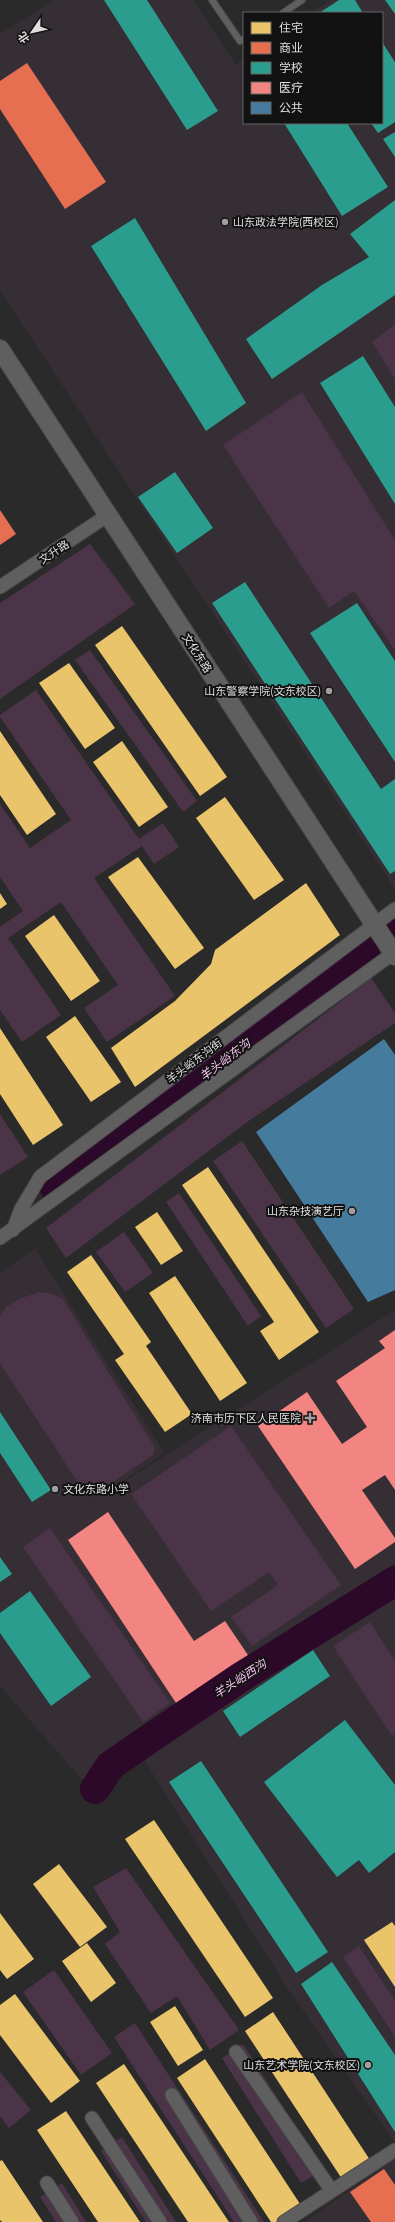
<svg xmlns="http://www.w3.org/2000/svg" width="395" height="2222" font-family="'Source Sans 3','Noto Sans SC',sans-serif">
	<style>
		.built { fill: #352e34 }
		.green { fill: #4b3348 }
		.homes { fill: #e9c46a }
		.shops { fill: #e76f51 }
		.schools { fill: #2a9d8f }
		.health { fill: #f28482 }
		.public { fill: #457b9d }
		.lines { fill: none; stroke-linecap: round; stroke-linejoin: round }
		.river { stroke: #2c0928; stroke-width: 30 }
		.lane-casing { stroke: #494748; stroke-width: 8 }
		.street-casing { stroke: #494748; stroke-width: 15 }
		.secondary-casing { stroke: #494748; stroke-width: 20 }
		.lane { stroke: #605f60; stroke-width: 6 }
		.street { stroke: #605f60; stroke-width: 13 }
		.secondary { stroke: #605f60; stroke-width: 18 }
		.poi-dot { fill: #a19ea0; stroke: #131213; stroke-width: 1.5 }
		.labels { text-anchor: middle; stroke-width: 4; stroke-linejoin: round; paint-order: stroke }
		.poi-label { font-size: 11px; fill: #e0dddf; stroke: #131213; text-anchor: end }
		.street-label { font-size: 11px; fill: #e0dddf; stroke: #131213 }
		.water-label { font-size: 12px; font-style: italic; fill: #f7bfee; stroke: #131213 }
	</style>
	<rect width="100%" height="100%" fill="#2b2a2b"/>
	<!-- built -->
	<path class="built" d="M54,0h139l43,65 8,-6v64h138v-110h-71l19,-13h65v889l-395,-598v-257z
		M35,1248l129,205 -85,57 316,-200v253l-217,145 -95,73 -83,-95v-413z
		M395,1593v550l-109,-157 -143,-228z
		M395,2158v64h-90z"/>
	<!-- green -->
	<path class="green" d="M395,324v55l-23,-37z
		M302,392l93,148v110l-41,-59 -25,17 -106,-163z
		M90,544l45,60 -135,95v-96z
		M90,650l107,151 -14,11 -108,-152z
		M36,690l103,149 24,-16 16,24 -25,17 -12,-18 -48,32 81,118 -68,46 -23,-34 34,-23 -57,-83 -53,36 53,77 -39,27 -22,-32v-83l23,-16 -23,-34v-73l30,44 41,-28 -71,-103v-2z
		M371,978l24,35v10l-145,97 -184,138 -20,-30z
		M0,1114l28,43 -28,18z
		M242,1141l112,168 -28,19 -113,-167z
		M179,1193l82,123 -13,10 -82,-124z
		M124,1232l29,41 -28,19 -29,-40z
		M39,1292l14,2 10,5 91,147v8l-45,31 -23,10 -86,-132v-47l6,-9 13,-8z
		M231,1426l110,159 -89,61 -21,-29 47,-32 -9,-13 -58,39 -80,-117z
		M50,1528l120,175 -27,19 -120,-175z
		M370,1622l25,39v72l-3,3 -59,-90z
		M126,1868l113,162 -29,20 -33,-54 -26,17 -46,-69 15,-12 -27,-45z
		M359,1946l36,55v36l-52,-80z
		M54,1970l58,83 -31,22 -58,-83z
		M135,2023l129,199h-30l-120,-185z
		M243,2044l80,126 -22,13 -79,-125z
		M0,2072l31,38 -22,18 -9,-12z
		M122,2137l54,85h-30l-45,-71z
		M62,2183l24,39h-30l-16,-25z"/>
	<!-- homes -->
	<path class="homes" d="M122,626l105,151 -27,19 -105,-151z
		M69,663l46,65 -30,21 -46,-66z
		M0,731l56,83 -29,21 -27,-40z
		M122,741l46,66 -29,20 -46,-65z
		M225,797l59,83 -30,20 -58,-82z
		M138,857l66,91 -29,21 -67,-92z
		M306,883l34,52 -205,152 -24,-39 64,-47 36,-37 4,-14z
		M0,893l7,11 -7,5z
		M54,915l46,66 -29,20 -46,-65z
		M75,1016l46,66 -30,20 -45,-65z
		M0,1028l63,97 -30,20 -33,-51z
		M208,1167l111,165 -40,28 -19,-29 14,-9 -92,-137z
		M157,1212l26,39 -22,14 -26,-38z
		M91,1255l60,87 -5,4 46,68 -27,18 -50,-72 9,-6 -57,-82z
		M175,1276l72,107 -27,18 -71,-108z
		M154,1820l119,178 -28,19 -120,-178z
		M59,1864l48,63 -27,20 -47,-63z
		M0,1913l34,46 -27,20 -7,-9z
		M392,1922l3,4v61l-31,-47z
		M87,1943l29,40 -25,19 -29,-41z
		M15,1994l65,87 -29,22 -51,-68v-30z
		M175,2006l28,44 -25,16 -28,-44z
		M273,2012l97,148 -28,19 -97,-148z
		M205,2059l97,148 -22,15h-9l-94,-144z
		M124,2064l105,158h-41l-92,-139z
		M66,2111l74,111h-42l-61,-92z
		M2,2160l41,62h-41l-2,-2v-59z"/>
	<!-- shops -->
	<path class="shops" d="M27,63l79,119 -41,27 -65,-100v-28z
		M0,510l16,24 -16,11z
		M384,2169l11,16v37h-24l-21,-30z"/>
	<!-- schools -->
	<path class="schools" d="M104,0h43l71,111 -31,19z
		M339,0h16l8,13h-44z
		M385,0h10v14z
		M382,42l13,20v60l-17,11 -7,-10h11z
		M284,123h63l41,64 -46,29z
		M395,132v25l-12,-18z
		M395,200v95l-123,84 -26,-40 76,-54 47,-28 -19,-23z
		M135,218l111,185 -40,28 -115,-185z
		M363,356l32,51v97l-75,-121z
		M175,472l38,56 -36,25 -39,-56z
		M245,582l136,207 14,-10v92l-5,3 -178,-271z
		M357,603l38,58v101l-85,-129z
		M0,1412l51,78 -19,12 -32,-49z
		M0,1557l12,17 -12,8z
		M30,1591l61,86 -40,29 -51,-73v-20z
		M313,1650l17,26 -90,61 -17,-26z
		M345,1720l50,65v67l-26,21 -10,-13 -22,17 -73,-95z
		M201,1761l127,191 -32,21 -127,-191z
		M332,1962l63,93v77l-94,-148z"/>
	<!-- health -->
	<path class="health" d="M395,1330v160l-10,-15 -23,15 33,48v4l-40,27 -97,-143 49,-34 35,52 25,-17 -31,-46 49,-33 -6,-7z
		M108,1512l86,129 31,-20 25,37 -72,48 -110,-166z"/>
	<!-- public -->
	<path class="public" d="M384,1039l11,16v235l-27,12 -112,-170z"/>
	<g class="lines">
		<!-- river -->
		<path class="river" d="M54,1186l341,-252
			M95,1789l15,-23 36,-25 95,-64 154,-96"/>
		<!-- lane casing -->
		<g class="lane-casing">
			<path id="lane" d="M212,0l28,41 4,-2
				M283,13l19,-13"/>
		</g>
		<!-- street casing -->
		<g class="street-casing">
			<path id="street" d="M0,587l108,-72
				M13,1230l8,-21 19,-32 355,-268
				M0,1238l395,-286
				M236,2052l96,139
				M172,2095l79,127
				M92,2118l68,104
				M47,2183l25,39
				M284,2222l111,-72"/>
		</g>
		<!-- secondary casing -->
		<g class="secondary-casing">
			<path id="secondary" d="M0,349l395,607"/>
		</g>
		<!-- lane -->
		<use href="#lane" class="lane"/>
		<!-- street -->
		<use href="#street" class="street"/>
		<!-- secondary -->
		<use href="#secondary" class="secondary"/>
	</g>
	<!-- markers -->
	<g class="poi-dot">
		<circle cx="225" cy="222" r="4"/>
		<circle cx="329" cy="691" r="4"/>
		<circle cx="352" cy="1211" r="4"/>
		<path d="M308 1412h4v4h4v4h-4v4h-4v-4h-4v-4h4z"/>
		<circle cx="55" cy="1489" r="4"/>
		<circle cx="368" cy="2065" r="4"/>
	</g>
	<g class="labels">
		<!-- poi labels -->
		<g class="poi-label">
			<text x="233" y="226" text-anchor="start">山东政法学院(西校区)</text>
			<text x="321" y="695">山东警察学院(文东校区)</text>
			<text x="344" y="1215">山东杂技演艺厅</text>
			<text x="301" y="1422">济南市历下区人民医院</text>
			<text x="63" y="1493" text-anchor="start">文化东路小学</text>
			<text x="360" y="2069">山东艺术学院(文东校区)</text>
		</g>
		<!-- street labels -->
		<g class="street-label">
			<text transform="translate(54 552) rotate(-33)" y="4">文升路</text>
			<text transform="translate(197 653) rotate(57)" y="4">文化东路</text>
			<text transform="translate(194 1061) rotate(-37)" y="4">羊头峪东沟街</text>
		</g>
		<!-- water labels -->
		<g class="water-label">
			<text transform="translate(225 1060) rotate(-37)" y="4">羊头峪东沟</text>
			<text transform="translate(240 1679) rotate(-33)" y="4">羊头峪西沟</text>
		</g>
	</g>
	<!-- legend -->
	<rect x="243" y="12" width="140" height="112" fill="#131213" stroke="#656365"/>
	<rect x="251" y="22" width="20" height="12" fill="#e9c46a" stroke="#656365"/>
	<text x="279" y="32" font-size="12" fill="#e0dddf">住宅</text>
	<rect x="251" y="42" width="20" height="12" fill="#e76f51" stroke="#656365"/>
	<text x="279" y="52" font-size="12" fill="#e0dddf">商业</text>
	<rect x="251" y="62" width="20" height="12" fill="#2a9d8f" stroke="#656365"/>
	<text x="279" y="72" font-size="12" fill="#e0dddf">学校</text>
	<rect x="251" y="82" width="20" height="12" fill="#f28482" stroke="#656365"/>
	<text x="279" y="92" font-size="12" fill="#e0dddf">医疗</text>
	<rect x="251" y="102" width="20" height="12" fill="#457b9d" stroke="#656365"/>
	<text x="279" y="112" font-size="12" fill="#e0dddf">公共</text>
	<!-- north arrow -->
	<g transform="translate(32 32) rotate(236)" stroke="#131213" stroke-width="3" paint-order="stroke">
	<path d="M0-3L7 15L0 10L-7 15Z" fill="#e0dddf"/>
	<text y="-6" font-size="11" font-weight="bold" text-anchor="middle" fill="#e0dddf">北</text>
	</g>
</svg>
